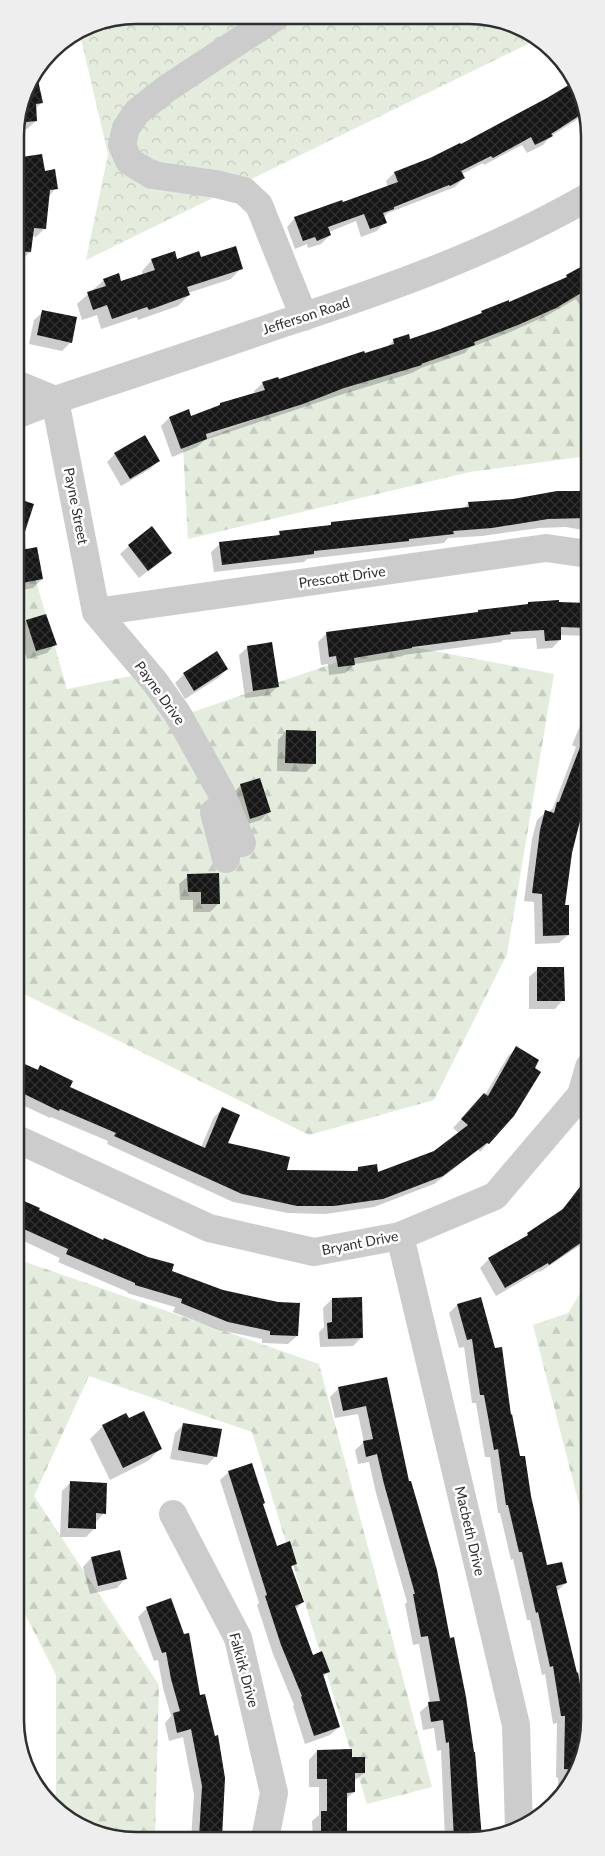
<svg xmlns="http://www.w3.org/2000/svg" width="605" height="1856" font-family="Lato,sans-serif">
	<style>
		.forest { fill: url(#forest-firs) }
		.park { fill: url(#park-crowns) }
		.shadow { fill: #0003 }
		.building { fill: url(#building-cross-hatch) }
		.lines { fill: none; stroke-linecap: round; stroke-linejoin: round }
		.minor { stroke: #ccc; stroke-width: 28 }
		.labels { text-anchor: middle; stroke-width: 5; stroke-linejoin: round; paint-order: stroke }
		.street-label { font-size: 14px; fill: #2f2f2f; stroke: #fff }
		.rim { fill: none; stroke: #2f2f2f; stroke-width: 2.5 }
	</style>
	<defs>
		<pattern id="forest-firs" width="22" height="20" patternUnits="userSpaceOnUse" patternTransform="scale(1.25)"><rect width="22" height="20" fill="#e4ecde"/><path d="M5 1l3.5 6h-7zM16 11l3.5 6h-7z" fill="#c4cbbf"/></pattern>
		<pattern id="park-crowns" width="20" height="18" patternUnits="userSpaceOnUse" patternTransform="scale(1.25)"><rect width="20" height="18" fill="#e4ecde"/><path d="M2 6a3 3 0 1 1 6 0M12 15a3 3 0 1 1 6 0" fill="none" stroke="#c4cbbf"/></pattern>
		<pattern id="building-cross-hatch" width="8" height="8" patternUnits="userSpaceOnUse" patternTransform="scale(1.25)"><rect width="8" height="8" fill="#161616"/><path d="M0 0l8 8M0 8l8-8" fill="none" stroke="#303030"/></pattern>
	</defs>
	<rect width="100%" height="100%" fill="#fff"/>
	<!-- forest -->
	<path class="forest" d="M588,292v164l-118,16 -282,67 -5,-92z
		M16,511l51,178 94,-19 32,42 199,-69 162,31 -47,280 -73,146 -125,35 -293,-145z
		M17,1259l302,105 113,423 -65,17 -115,-372 -163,-56 -55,120 125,189 -4,154h-43l-56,-30v-134l-39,-77z
		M589,1279l1,305 -10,-76 -47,-183 35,-12z"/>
	<!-- park -->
	<path class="park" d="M135,15l358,2 43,23 -450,220 22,-106 -26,-111 -5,-11 12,-8z"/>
	<!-- shadow -->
	<path class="shadow" d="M27,82l14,21 -6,6 1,12 -9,8 -12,1z
		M573,84l12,23 -3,2 2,3 -9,9 -24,15 -8,9 -16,8 -5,-8 -38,20 -1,-2 -21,11 2,4 -9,9 -67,26 -4,4 1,5 -8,9 -16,6 -5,-16 -27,11 1,3 -9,9 -13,4 -1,-4 -12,5 -8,-22 8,-9 47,-14 46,-17 -2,-6 8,-8 66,-27 88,-47z
		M15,159l29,13 12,16 -8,9 -3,31 -9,9 -4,-1 -2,16 -8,8h-7z
		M200,259l41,9 -10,11 -43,14 1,2 -11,11 -40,14 -1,-3 -36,12 -4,-14 -15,5 -5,-16 27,-24 17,3 22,-8 -1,-4 10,-11z
		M588,265v38l-7,4 -5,-8 -30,17 -38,17 -39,15 -4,5 -44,15 -9,5 -78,24 -129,43 -8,7 -25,10 -11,-31 8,-8 22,-1 26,-10 3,-3 35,-10 -1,-3 9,-8 15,-2 86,-26 22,-7 8,-8 15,1 68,-24 5,-5 27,-9 54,-23 4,-4z
		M43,312l28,30 -9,9 -33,-7 5,-24z
		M115,454l43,7 -8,8 -29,17 -14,-24z
		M588,492v39l-22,-4 -27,1 -57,8 -34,2 -4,5 -137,16 -3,3 -90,10 -3,-20 9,-8 56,-7 4,-4 49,-7 2,-2 132,-15 6,-6 44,-2 44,-8z
		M129,546l42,6 -32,26 -19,-24z
		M16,552l26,27 -9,9 -17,3z
		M529,603l59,1v32l-28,-1v5l-8,8 -15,1 -1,-11 -33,2 -2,2 -97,13 -1,1 -48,8 -10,9 -16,2 -1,-11 -7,1 -3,-23 9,-9 199,-27z
		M46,615l9,29 -8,9 -20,6 -9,-29 8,-9z
		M248,647l29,40 -8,8 -24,3 -6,-43z
		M217,653l10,16 -9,9 -33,21 -10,-16 9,-9z
		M588,711l1,84 -5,6 -13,51 -8,54 5,29 -9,8 -24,1 -1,-42 -10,-1 8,-62 5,-19 9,-8h3l4,-4 23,-61 -4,-2 13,-31z
		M286,731l29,32 -9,9 -29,-1 1,-31z
		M259,780l10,32 -8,8 -20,6 -9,-32 8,-8z
		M188,876l31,27 -9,9h-17v-12h-13l-1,-16z
		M538,969l25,31 -8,9h-26v-32z
		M517,1048l-29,95 -8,9 -2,-2 -44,34 -60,23 -49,7 -37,-1 -55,-11 -126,-58 1,-3 -57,-24 -1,1 -32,-15 1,-2 -3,-1v-38l20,8 4,-4 28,22 133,59 13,-30 9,-9 3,36 59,28h69l4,-4 19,6 57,-22 25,-19 -6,-5 23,-25 9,-8 23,-39z
		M586,1180l3,3v52l-10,11 -39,26 -1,-1 -43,25 -16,-28 9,-9 33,-19 37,-27z
		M17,1199l21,10 -1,2 134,60 126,65 -9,8 -26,-1v-4l-43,-9 -46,-18 2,-5 -48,-14 1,-1 -70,-30 2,-4 -43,-20z
		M332,1299l30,38 -9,9 -33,1 -1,-15 5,-5 -1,-19z
		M457,1305l53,111 36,151 20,16 -10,9 21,82 11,63 -7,30 -22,34 -1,-23 -2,-1 1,-54 -4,1 -8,-50 -3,1 -12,-55h-3l-14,-61 -2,1 -11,-47h-2l-8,-56h-5l-9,-54h-4l-8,-56 -5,1 -10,-35z
		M386,1378l94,461h-35l-4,-89 -4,1 -3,-23 -11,2 -3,-18 10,-9 -11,-59 -6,1 -8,-41 2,-2 -31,-109 -7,-31 -11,2 -3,-14 9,-8 -6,-28 -23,4 -5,-21 9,-9z
		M126,1415l2,5 33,28 -13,13 -38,19 -20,-41 13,-13z
		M184,1424l32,32 -9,9 -37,-6 5,-26z
		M229,1472l33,33 14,42 19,17 -4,4 12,34 -8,8 17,47 17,14 -6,6 16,50 -9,8 -25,9 -12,-38 1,-1 -21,-51 -16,-49 2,-2 -39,-123z
		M71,1482l33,31 -8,9 -2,7 -8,8h-26l2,-46z
		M91,1558l34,21 -8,9 -27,6 -7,-27z
		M147,1608l52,88 25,82 -4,61h-29l3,-44 -11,-58 -14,4 -4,-18 6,-7 -8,-28 -5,-28 -4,1 -16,-44z
		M317,1751l34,8 13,14 -10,8v11l-9,8 1,39h-33l-1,-18 7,-6v-28h-10v-27z
		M405,1835h19v4h-23z"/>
	<!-- building -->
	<path class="building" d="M36,71l7,32 -7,1 1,17 -21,2 11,-41z
		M572,83l12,22 -2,1 3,6 -34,22 2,2 -18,9 -4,-8 -38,21 -2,-2 -30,15 4,7 -15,8 -1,-1 -55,22v2l-11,4 4,10 -17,6 -6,-15 -36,13 3,8 -14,6 -2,-4 -12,4 -9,-24 48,-17 1,2 55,-20 -4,-10 36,-14 30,-15 1,1 86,-46z
		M42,154l3,17 10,-2 3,20 -8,1 -4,39 -12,-1 -3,24 -16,-1v-41l4,1 -4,-27v-26z
		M236,246l7,23 -56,18 3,8 -41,15 -2,-3 -35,12 -5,-14 -14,5 -6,-18 19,-6 -3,-7 16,-6 2,8 34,-11 -4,-11 24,-8 2,8 22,-8 2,6z
		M588,263v26l-32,19 -38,17 -44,17 1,3 -54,19 1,1 -78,23 -41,16 -97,30 1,5 -26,10 -12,-32 20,-8 2,7 29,-11v-2l45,-13 -3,-8 16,-5 1,2 85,-28 1,2 29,-9 -1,-5 16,-5 1,5 30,-10 42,-16 -1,-2 28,-11v2l58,-25 -1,-2z
		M42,310l35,7 -5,26 -35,-8z
		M145,435l15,26 -30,18 -16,-26z
		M557,491h31v27l-40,1 -56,9 -39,3 1,3 -45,5v2l-95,10v3l-92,11 -3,-23 61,-7 -1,-4 52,-6v-3l138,-15 -1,-5 45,-3z
		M16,498l18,6 -15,46 -3,-1z
		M152,526l20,27 -24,18 -20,-26z
		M37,547l6,32 -21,4 -6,-32z
		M559,600v2l29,1v25l-27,-1v13l-16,1 -1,-11 -34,2 1,2 -99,13v1l-58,10 1,7 -17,2 -2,-11 -7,1 -3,-25 152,-20v-2l50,-6v-2z
		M46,614l11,31 -21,6 -10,-31z
		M272,642l7,45 -26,4 -6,-45z
		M217,651l11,18 -34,22 -11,-18z
		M587,729l2,1v68l-3,-1 -14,56 -7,52h4v30l-26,1 -1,-42 -10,-1 8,-63 5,-20 9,3 3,-11h2z
		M286,730l30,1v33l-31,-1z
		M260,778l11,34 -21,7 -10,-35z
		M219,873l1,31h-19v-12h-13l-1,-18z
		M537,967h27l1,34h-28z
		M516,1046l23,14 -4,8 6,4 -27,44 -25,28 -2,-1 -44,33 -60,23 -49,7h-37l-55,-12 -128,-58 2,-3 -56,-24 -1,2 -43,-21v-30l22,10 2,-5 33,16 -3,6 135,61 17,-41 18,8 -12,28 62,14 -3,13 71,1v-4l19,-3 1,8 56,-21 34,-26 -7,-6 23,-26 4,3z
		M589,1175v62l-40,28 -1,-2 -43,25 -17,-30 40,-23 -1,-2 36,-24z
		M17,1198l23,10 -1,2 64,30 1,-2 44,19 26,7 -2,7 51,19 55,12 22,1 -2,33 -28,-1v-4l-42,-9 -47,-19 1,-4 -47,-14v-2l-69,-29 2,-5 -51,-23z
		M362,1297l1,41 -35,1 -1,-16 5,-1v-24z
		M481,1297l14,51 7,-1 9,68 1,-1 8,42h5l6,40 16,69 15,-3 5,21 -11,3 21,87 1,-1 10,62 -9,36 -15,-1 1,-53h-4l-8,-50 -3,1 -12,-55 -2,1 -14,-61h-3l-11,-47h-2l-8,-56 -4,1 -10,-55h-4l-8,-56 -5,1 -10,-36z
		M387,1377l22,104h2l26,89 13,68 4,-1 12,60 8,55h1l7,87h-28l-5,-97 -3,1 -3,-23 -12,2 -3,-20 12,-1 -12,-65 -7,1 -8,-43h2l-31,-110 -7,-30 -11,3 -3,-16 10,-2 -7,-33 -23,5 -5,-24z
		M144,1411l18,38 -39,19 -21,-43 24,-12 3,5z
		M183,1423l39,6 -5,28 -39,-7z
		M252,1463l13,40 -2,1 14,42 13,-5 7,23 -6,2 13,36 -9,4 18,49 9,-4 8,21 -7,2 17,53 -26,9 -13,-39 1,-1 -21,-51 -16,-49 2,-1 -39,-124z
		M70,1481l37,2 -1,31 -10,-1v16l-28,-1z
		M120,1550l7,29 -29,7 -7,-29z
		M171,1598l13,36 5,-1 11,62 5,-1 10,42 3,-1 7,43 -3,60 -23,-1 3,-51 -11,-57 -14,4 -4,-20 7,-2 -9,-32 -5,-27 -4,1 -16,-46z
		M352,1749v8h13v16h-10v19l-8,1v46h-26v-28h6v-32h-10v-29z"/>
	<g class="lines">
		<!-- minor -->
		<path class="minor" d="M277,16l-111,73 -29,23 -11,16 -4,17 7,16 23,14 64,9 28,7 15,14 45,112
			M16,384l39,16
			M55,400l41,212 59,70 22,31 43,77 22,53
			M16,415l39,-15c75,-25 151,-50 226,-76 107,-35 209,-71 307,-127
			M96,612l450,-64 42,6
			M214,812l12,47
			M17,1139l192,89 105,24 86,-16 95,-40 86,-101 8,-28
			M400,1236l116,489 3,104
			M173,1514l65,124 36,155 -9,46"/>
	</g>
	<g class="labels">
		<!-- street labels -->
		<g class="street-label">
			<text transform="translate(306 316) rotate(-18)" y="5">Jefferson Road</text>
			<text transform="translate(76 506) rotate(79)" y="5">Payne Street</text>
			<text transform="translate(342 577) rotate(-8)" y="5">Prescott Drive</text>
			<text transform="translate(160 693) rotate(54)" y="5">Payne Drive</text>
			<text transform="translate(360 1243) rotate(-11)" y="5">Bryant Drive</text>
			<text transform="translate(470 1531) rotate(77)" y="5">Macbeth Drive</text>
			<text transform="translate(244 1670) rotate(75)" y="5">Falkirk Drive</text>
		</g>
	</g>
	<!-- crop -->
	<path d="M0 0H605V1856H0ZM136 24H469A112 112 0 0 1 581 136V1720A112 112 0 0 1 469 1832H136A112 112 0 0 1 24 1720V136A112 112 0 0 1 136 24Z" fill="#eee" fill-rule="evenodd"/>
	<path class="rim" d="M136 24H469A112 112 0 0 1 581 136V1720A112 112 0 0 1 469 1832H136A112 112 0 0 1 24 1720V136A112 112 0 0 1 136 24Z"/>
</svg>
